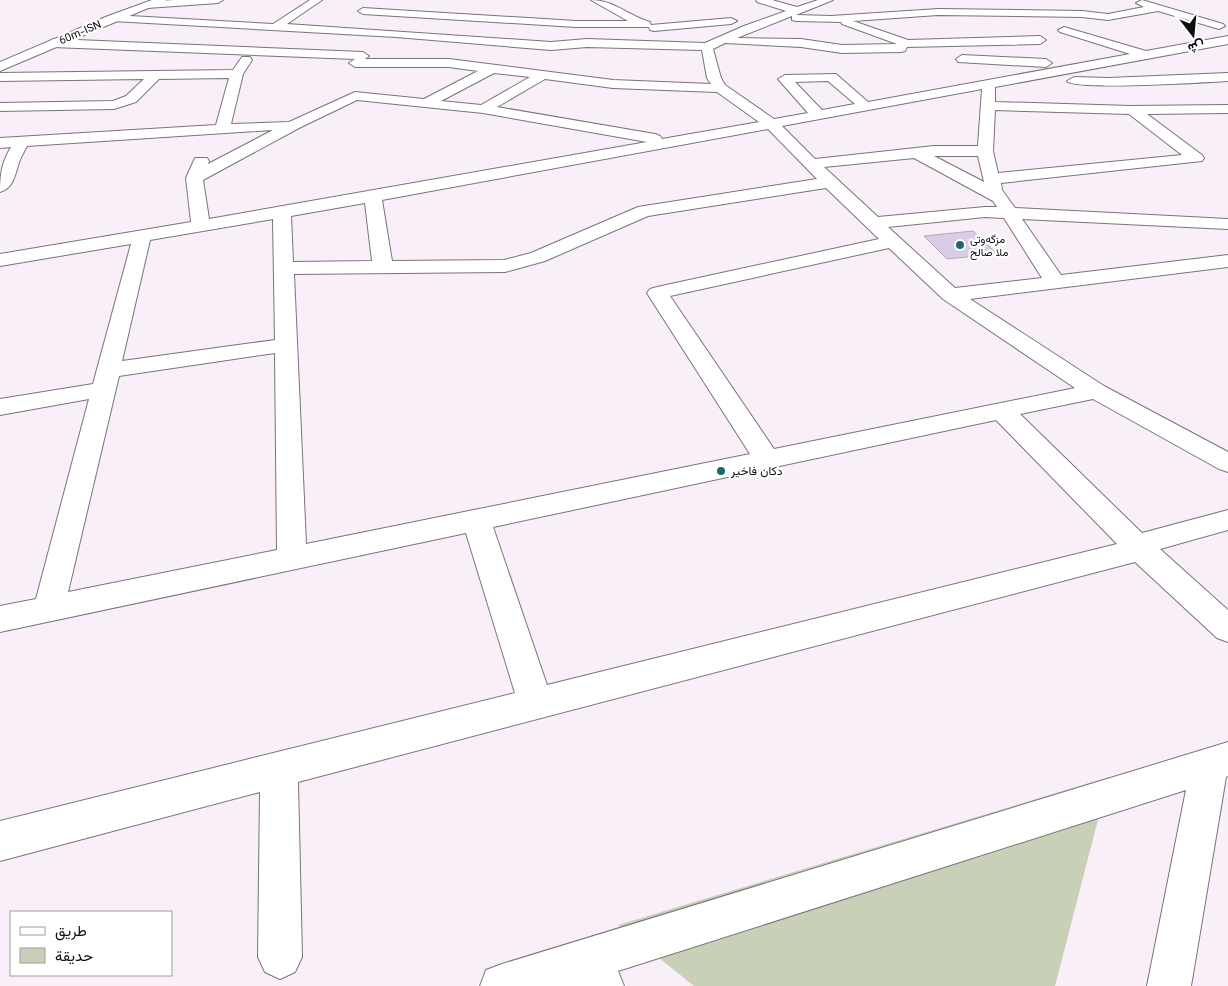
<svg xmlns="http://www.w3.org/2000/svg" width="1228" height="986" font-family="Georgia,Vazirmatn,serif">
	<style>
		.green { fill: #c8d0b8 }
		.building { fill: #dacce7; stroke: #afa9b4 }
		.lines { fill: none; stroke-linecap: round; stroke-linejoin: round }
		.street-casing { stroke: #7a737b; stroke-width: 2 }
		.primary-casing { stroke: #7a737b; stroke-width: 2 }
		.street { fill: #fff; fill-rule: evenodd }
		.primary { fill: #fff; fill-rule: evenodd }
		.poi-dot { fill: #1b696a; stroke: #fff; stroke-width: 2 }
		.labels { text-anchor: middle; stroke-width: 4.5; stroke-linejoin: round; paint-order: stroke }
		.far-street-label { font-size: 11px; fill: #100d10; stroke: #fff }
		.far-poi-label { font-size: 11px; fill: #100d10; stroke: #fff; text-anchor: start }
		.poi-label { font-size: 12px; fill: #100d10; stroke: #fff; text-anchor: start }
	</style>
	<rect width="100%" height="100%" fill="#f8eff9"/>
	<!-- green -->
	<path class="green" d="M1109,777l-54,209h-361l-76,-61z"/>
	<!-- building -->
	<path class="building" d="M973,231l24,23 -50,5 -23,-23z"/>
	<g class="lines">
		<!-- street casing -->
		<g class="street-casing">
			<path id="street" d="M173,0h50l-5,3 -71,5 -5,-3 5,-3z
				M310,0h12l-35,24 264,18 36,-3 118,4 39,-17 42,-15 -29,-9 -1,-2h16l25,7 21,-7h15l-37,15 35,1 107,-7 144,2 26,3 36,-7 -8,-4 6,-3 81,24 2,2 -6,3 -61,-18 -50,9 -26,-3 -144,-2 -85,6 55,19 132,-4 6,4 -6,4 -133,3 -2,4 -4,1 -59,1 -41,-6 -76,-4 -12,6 8,29 4,7 49,34 34,-6 -30,-34 7,-4 51,-1 32,28 262,-48 -70,-22 -2,-2 6,-3 82,24 82,-15v8l-233,43v15l136,4 97,-1v8l-81,1 55,41 2,3 -2,3 -201,22 1,7 13,18 213,11v10l-206,-10 39,56 167,-20v12l-258,32 134,87 124,66v20l-9,-3 -126,-70 -73,15 122,119 86,-23v20l-68,19 68,61v32l-11,-4 -82,-76 -837,220 4,175 -7,15 -15,7 -15,-7 -7,-15 2,-165 -260,69v-40l515,-128 -49,-160 -466,99v-26l36,-7 53,-200 -89,16v-16l93,-15 38,-140 -131,22v-12l191,-32 -5,-44 9,-20h12l2,3 -1,3 65,-34 -246,16c-2,4 -5,9 -7,14 -5,12 -5,28 -20,32 0,-18 2,-30 11,-45l-11,1v-10l216,-13 13,-47 -70,1 -23,23 -22,7 -114,2v-8l113,-2 13,-5 18,-17 -144,2v-8l233,-3 9,-13h8l2,3 -9,14 -12,50 58,-2 66,-30 69,7 54,-28 -29,-4h-94l-6,-4 6,-4 -302,-12 -6,-4 6,-4 310,13 6,4 -4,3h84l164,21 98,4 -4,-6 -5,-28 -115,-3 -36,3 -155,-13 -284,-16 -5,-3 5,-3 161,9zM792,16v4l4,1 45,1 1,2 55,20 -55,1 -41,-6 -64,-1zM494,73l36,4 -49,28 -40,-4zM545,79l68,9 104,4 42,30 -97,17 -2,-3 -5,-2 -158,-27zM828,81l27,23 -33,6 -27,-28zM982,89l-4,57h-44l-119,13 -33,-33zM357,100l126,13 164,29 -438,77 -6,-39 96,-52zM995,110l134,4 53,41 -184,18 -5,-22zM768,129l49,50 -179,28 -107,46 -27,7 -112,1 -10,-61zM934,156h44l6,26zM914,158l79,43 4,6h-12l-107,10 -54,-50zM826,188l53,51 -222,48 -7,2 -3,4 103,161 -444,90 -12,-270 211,-2 40,-11 103,-45zM365,203l7,58 -79,1 -2,-46zM985,217l19,1 38,60 -87,10 -67,-61zM273,219l2,121 -153,21 28,-121zM889,248l54,51 132,89 -301,61 -104,-153zM275,353l2,197 -209,42 51,-216zM996,420l121,124 -570,141 -54,-158z
				M591,0c23,0 38,16 59,22l1,3 80,-7 6,3 -6,3 -77,7 -4,-1 -1,-3h-73l-213,-13 -5,-3 5,-3 213,13h52z
				M962,55l84,4 6,4 -6,4 -88,-5 -2,-3z
				M1228,73v8c-21,1 -152,10 -161,0l7,-4 34,1z
				M1228,742v34l-2,1 -35,209h-44l39,-196 -568,181 6,15h-144l6,-16 16,-6z"/>
		</g>
		<!-- primary casing -->
		<g class="primary-casing">
			<path id="primary" d="M152,0h15l-167,71v-9l108,-46z"/>
		</g>
		<!-- street -->
		<use href="#street" class="street"/>
		<!-- primary -->
		<use href="#primary" class="primary"/>
	</g>
	<!-- markers -->
	<g class="poi-dot">
		<circle cx="960" cy="245" r="5"/>
		<circle cx="721" cy="471" r="5"/>
	</g>
	<g class="labels">
		<!-- far-street labels -->
		<g class="far-street-label">
			<text transform="translate(80 32) rotate(-23)" y="4">60m-ISN</text>
		</g>
		<!-- far-poi labels -->
		<g class="far-poi-label">
			<text x="970" y="243">مزگه‌وتی<tspan x="970" dy="13">ملا صالح</tspan></text>
		</g>
		<!-- poi labels -->
		<g class="poi-label">
			<text x="731" y="475">دكان فاخیر</text>
		</g>
	</g>
	<!-- legend -->
	<rect x="10" y="911" width="162" height="65" fill="#ffffff" stroke="#9f9e9f"/>
	<rect x="20" y="927" width="25" height="8" fill="#ffffff" stroke="#9f9e9f"/>
	<text x="55" y="936" font-size="15" fill="#100d10">طريق</text>
	<rect x="20" y="948" width="25" height="15" fill="#c8d0b8" stroke="#9f9e9f"/>
	<text x="55" y="961" font-size="15" fill="#100d10">حديقة</text>
	<!-- north arrow -->
	<g transform="translate(1193 35) rotate(164)" stroke="#ffffff" stroke-width="4" paint-order="stroke">
	<path d="M0-4L9 19L0 12L-9 19Z" fill="#100d10"/>
	<text y="-8" font-size="14" font-weight="bold" text-anchor="middle" fill="#100d10">ش</text>
	</g>
</svg>
